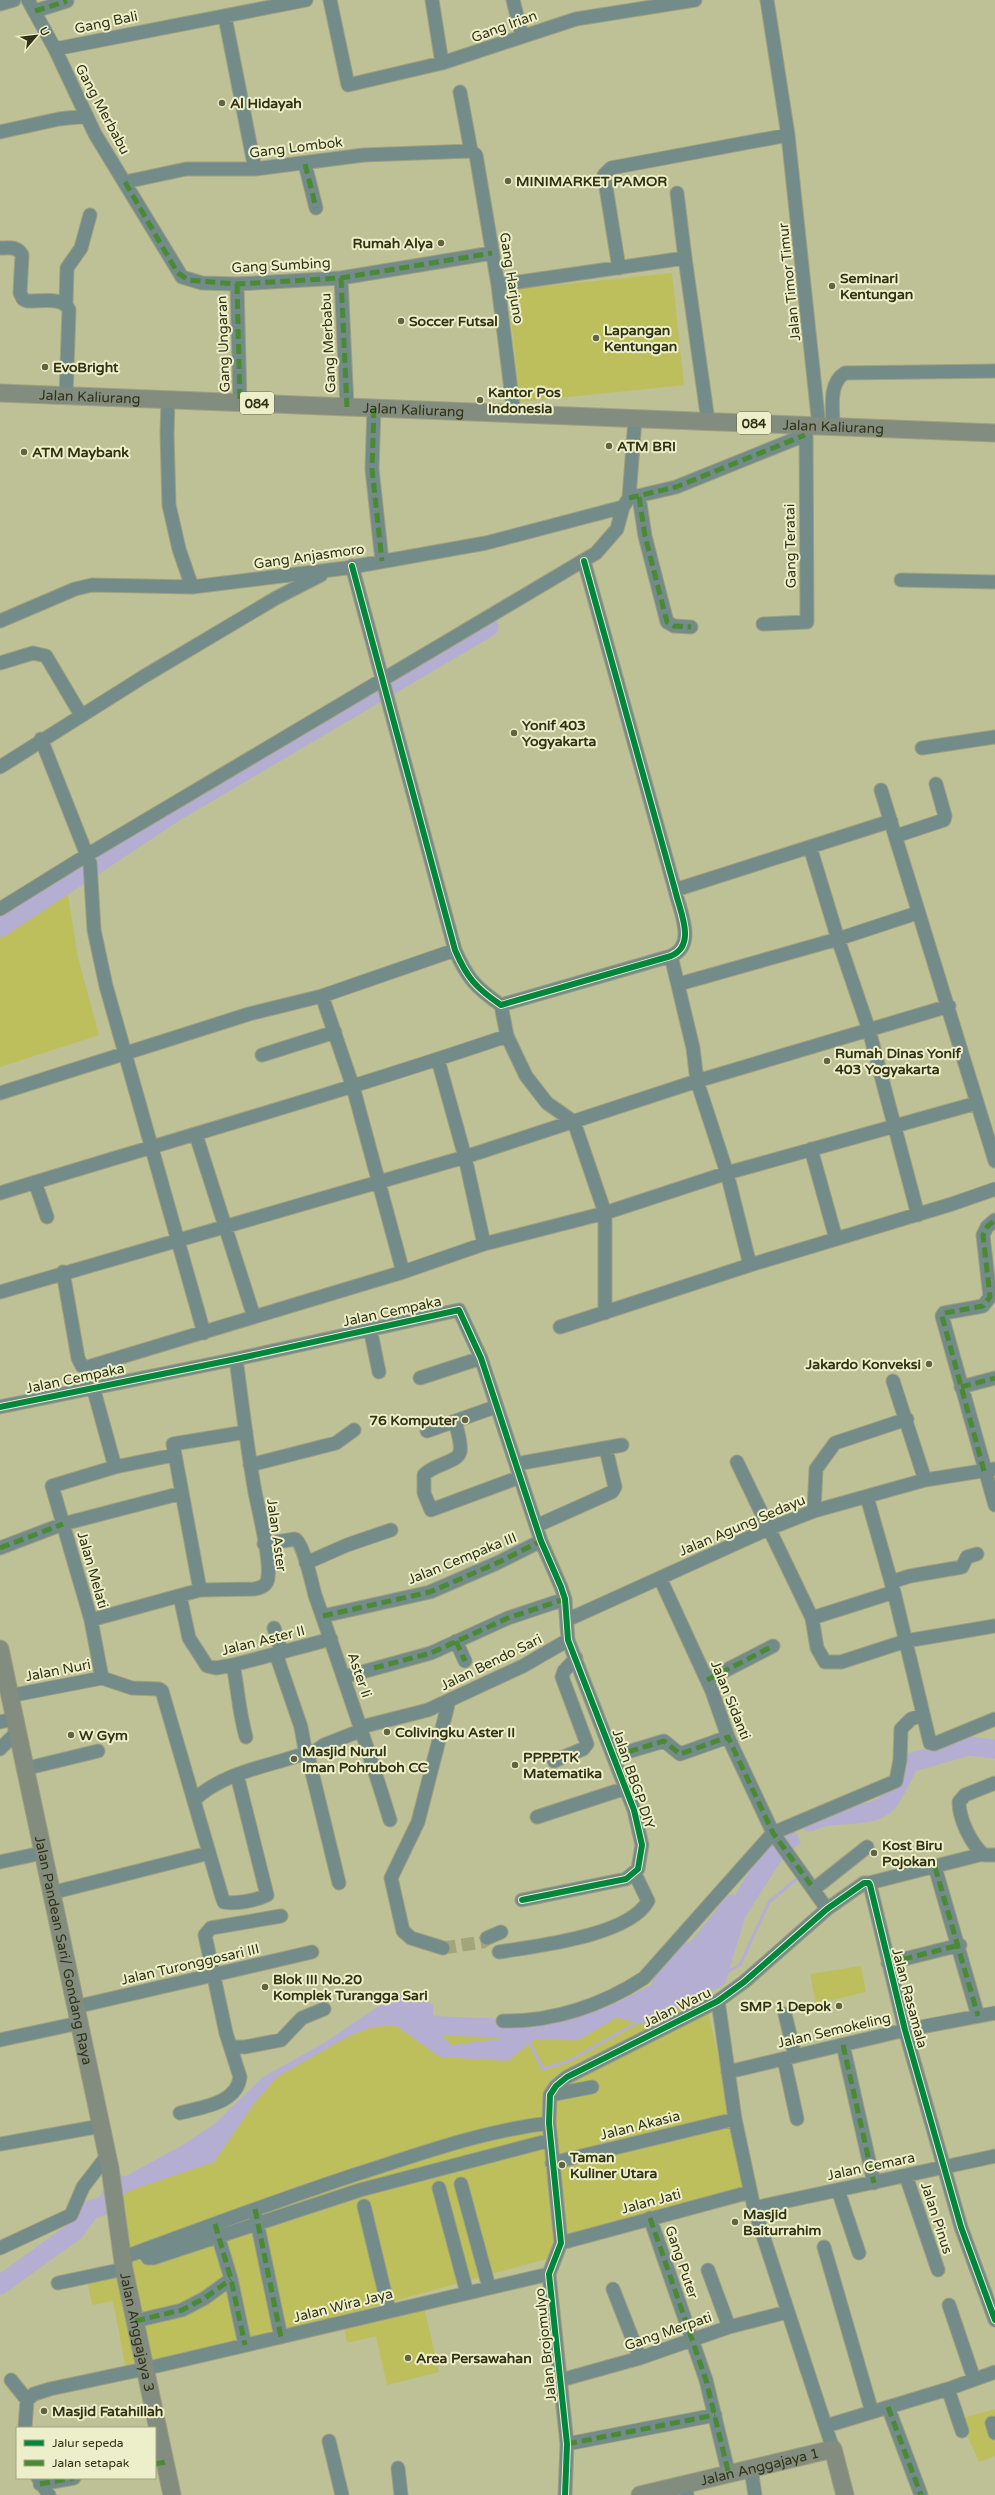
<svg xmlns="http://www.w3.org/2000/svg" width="995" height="2495" font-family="'Varela Round',sans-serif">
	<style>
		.green { fill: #bdbf5d }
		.water { fill: #b4aed3 }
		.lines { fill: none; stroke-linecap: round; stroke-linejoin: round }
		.stream { stroke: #b4aed3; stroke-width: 3 }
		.river { stroke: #b4aed3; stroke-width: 19 }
		.minor-tunnel { stroke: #a2a47c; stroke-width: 13; stroke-dasharray: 13 6; stroke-linecap: butt }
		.minor-casing { stroke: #9fa07f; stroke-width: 15 }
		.major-casing { stroke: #9fa07f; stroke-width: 19 }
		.minor { stroke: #738b89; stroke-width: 13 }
		.major { stroke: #828d80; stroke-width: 17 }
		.quiet { stroke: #4a8a35; stroke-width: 5; stroke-dasharray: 10 5; stroke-linecap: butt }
		.cycleway-casing { stroke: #edefca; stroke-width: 8 }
		.cycleway { stroke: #00873e; stroke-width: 6 }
		.poi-dot { fill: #626441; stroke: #edefca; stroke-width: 1.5 }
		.labels { text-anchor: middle; stroke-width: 4; stroke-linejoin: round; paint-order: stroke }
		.shield { fill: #edefca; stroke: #696b4a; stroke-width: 1 }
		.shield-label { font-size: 13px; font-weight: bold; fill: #313213 }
		.street-label { font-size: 14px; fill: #313213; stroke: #edefca }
		.poi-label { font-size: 14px; font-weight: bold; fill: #313213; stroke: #edefca; text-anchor: start }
	</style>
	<rect width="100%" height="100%" fill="#bec096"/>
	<!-- green -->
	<path class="green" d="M672,273l12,112 -164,17 -12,-112z
		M68,895l10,63 21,77 -99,32v-136z
		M861,1966l5,26 -50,12 -6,-30z
		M680,1970l26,32 42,186 -188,54 -3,14 -250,69 -160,38 -23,-108 -10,-65 77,-20 84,-94 74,-40 23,-9 23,-2 179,6z
		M120,2267l21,100 -15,3 -13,-69 -21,4 -6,-31z
		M423,2303l16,69 -52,13 -11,-49 -29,7 -4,-21z
		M995,2409v47l-16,6 -19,-43z"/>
	<!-- water -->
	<path class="water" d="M792,1826l9,16 -20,19 -36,56 -20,67 -79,41 -32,-8 -32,9 -40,7 -34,28 -68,-4 -45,-32 -23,2 -23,9 -72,41 -24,28 -39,57 -112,38 2,-12 77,-42 32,-21 50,-48 61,-34 74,-50 35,11v24l19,17 46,-6 48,-19 52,-8 53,-27 12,-27 18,-20 21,12 52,-87z"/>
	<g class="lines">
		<!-- stream -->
		<path class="stream" d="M725,1973l15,-8 29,-63 31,-26
			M528,2040l15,29 26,-8 71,-40"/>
		<!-- river -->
		<path class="river" d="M0,928l175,-116 314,-185
			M810,1822c23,-13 56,-1 76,-18 8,-7 18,-31 23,-41l59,-17 27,3
			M681,1969l52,-65
			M408,2021l33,5 134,5 33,-19
			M0,2285l75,-54 15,-21 16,-5 8,-15 8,-5"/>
		<!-- minor-tunnel -->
		<path class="minor-tunnel" d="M443,1948l40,-6 4,-4"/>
		<!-- minor casing -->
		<g class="minor-casing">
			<path id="minor" d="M28,0l27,49 40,85 87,143 20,6 35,1 104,-6 151,-25
				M330,0l18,85 94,-22 134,-44 119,-19
				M432,0l10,63
				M513,0l9,36
				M767,0l21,135 31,291
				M0,4l14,-4
				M35,11l32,-10
				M225,17l30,152
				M55,49l251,-49
				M460,92l11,59
				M0,132l59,-13 28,-3
				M471,151l5,4 22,130 16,129
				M305,164l11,44
				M125,182l61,-13h69l109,-14 107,-4
				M677,193l8,65
				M0,248c10,0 17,-2 22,7l-2,38 3,6 4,2c14,1 37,-5 42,9l-3,86
				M619,268l-15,-93 7,-7 177,-33
				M341,278l6,129
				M237,284l3,119
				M498,285l187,-27 23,163
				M66,303l1,-35 14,-20 9,-33
				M168,400l-1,34 2,71 10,44 13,38
				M374,408l-2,61 10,92
				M833,426c0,-17 -5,-43 12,-53l150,-2
				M639,497l6,39 22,86 7,4 17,1
				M629,498l47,-11 129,-52
				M352,566l103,384c12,28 21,38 46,55l170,-49c26,-11 9,-44 4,-66l-91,-329
				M901,580l94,2
				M0,621l75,-32 17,-4 100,2 154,-19 140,-25 137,-36
				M763,624l44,-2 -1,-197
				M0,663l33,-10 13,3 35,59
				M41,739l49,124 4,67 12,56 98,347
				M922,748l73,-11
				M0,767l143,-90 133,-79 45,-23
				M881,790l114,371
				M896,836l48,-16 1,-4 -9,-32
				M810,847l28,92 31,91 49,185
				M675,890l216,-69
				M0,909l87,-54 509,-302 21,-24 6,-22 6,-9 6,-79
				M679,984l159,-45 79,-26
				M322,996l31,91 50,185
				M949,1006l-252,75 30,92 23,92 202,-61 43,-15
				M262,1055l73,-23
				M438,1060l27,97 19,87
				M0,1093l249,-79 73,-18 133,-46
				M196,1135l58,182
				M811,1149l25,90
				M35,1182l12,35
				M0,1193c169,-52 339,-100 507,-157
				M995,1220l-8,7 -4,8 7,62 -7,9 -39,7 -2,3 53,189
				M63,1272l15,86 4,8 6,1 315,-95 81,-28 121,-31 -31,-91 -27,-19 -21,-27 -19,-40 -6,-31
				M0,1292l465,-135 232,-76 -4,-33 -22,-92
				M605,1313v-100l122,-40 250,-70
				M560,1327l190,-62
				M370,1328l9,44
				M420,1378l61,-20
				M893,1381l32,99
				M93,1387l22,80
				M961,1387l34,-9
				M0,1407l236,-48 223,-49 22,48 60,183 20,46 4,12 3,41 66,170 8,35 -4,24 -12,10 -104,21
				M455,1421c2,9 7,23 5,31 -2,10 -28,13 -36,23v18l7,17 89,-33
				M427,1431l68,-24
				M737,1462l75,156 5,30 8,14h16l65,-21 89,-15
				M516,1464l106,-19
				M250,1465l86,-22 18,-13
				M867,1497l27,95 36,151 4,1 61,-25
				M814,1511l2,-42 19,-26 72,-24
				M536,1526l76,-34 3,-5 -9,-38
				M264,1544l31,-5c8,3 17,45 20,56 26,75 52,149 75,225
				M0,1548l63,-24 119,-31
				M306,1563l41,-18 44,-15
				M660,1578l52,113 16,46 45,96 54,76
				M891,1582l19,-6 52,-9 5,-10 10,-3
				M200,1590l-27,-146 73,-12
				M180,1596l9,42 18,28 9,2 17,-3 98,-26
				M323,1616l107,-24 67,-29 44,-22
				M812,1618l82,-26
				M91,1620l109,-30 54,-1c7,-1 14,-4 14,-12 3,-19 -9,-64 -13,-85 -8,-44 -13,-89 -19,-133
				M567,1620l201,-91 46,-18 111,-31 70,-11
				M274,1628l8,25
				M456,1641l9,20
				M276,1654l25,73 5,28
				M233,1665c5,24 6,48 13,72
				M344,1677l87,-24 77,-35 57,-19
				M102,1678l-11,-58 -39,-134 63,-19 59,-12
				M707,1680l66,-34
				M9,1696l93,-18 30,10 27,1 3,2 60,206 2,5c12,2 31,-1 43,-7l-30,-120
				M0,1722l14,-3
				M361,1727l67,-17 95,-44 45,-26
				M0,1749l17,-17
				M308,1756l31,127
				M308,1756l16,-11 38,-15
				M614,1756l50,-15 16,13 48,-17
				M554,1761l29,-12 4,-5 -25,-67 2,-6 12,-13
				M24,1769l74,-18
				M995,1783l-30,12 -6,7c0,17 12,42 25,53h11
				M194,1800c30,-28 72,-33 109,-46l5,2
				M537,1817l89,-29
				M0,1862l42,-9
				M935,1867l43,149
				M869,1883l114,-29
				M814,1889l53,-42
				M51,1893l158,-40
				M487,1938l14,-6
				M443,1948l-32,-10 -8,-7 -12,-53 27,-56 31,-121
				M499,1952c37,-6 130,-16 149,-51l-13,-27
				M888,1963l72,-18
				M718,2001l17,118 19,89 79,241
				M75,2007l237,-55
				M785,2014l10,42
				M503,2021c50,1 100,-16 141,-43l129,-145 123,-52 4,-21 1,-31 10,-10 12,-4
				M0,2040l79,-17
				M843,2045l31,138
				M231,2047h14l36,-7 21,-22 22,-9
				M784,2059l13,60
				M728,2072l177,-42 90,-17
				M550,2095l42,-8
				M180,2113c21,-6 57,-9 60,-36l-14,-44 -21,-98 6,-7 70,-12
				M0,2144l101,-18
				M552,2163l183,-44
				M906,2176l32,94
				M461,2184l28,103
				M439,2188l28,105
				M838,2190l21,63
				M364,2206l25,104
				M754,2208l241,-52
				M256,2217l25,120
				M650,2218l56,162 23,95
				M216,2229l15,50 14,66
				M561,2243l189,-51
				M824,2247l48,165
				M0,2248l71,-33 12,-28 24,-31
				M143,2250l5,8h5l207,-68 191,-50
				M122,2258c78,-29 156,-58 235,-84 63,-20 125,-43 192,-51
				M708,2270l21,57
				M58,2283l66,-14
				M613,2289l27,69
				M949,2305l25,74
				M135,2321l47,-11 23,-12 26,-19
				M11,2380l16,20
				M561,2380l79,-22 89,-31 58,-15
				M948,2389l14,42
				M27,2400l7,-6 16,-5 94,-20 405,-95
				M888,2407l33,88
				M992,2423l3,10
				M826,2426l122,-37 47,-17
				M25,2428l2,-28
				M329,2441l13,54
				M567,2444l148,-29
				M398,2468l3,27
				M751,2469l4,26
				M38,2478l11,17
				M40,2484l34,-6
				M685,2485l2,10
				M565,2495l2,-51 -18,-170 12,-31 -12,-120 1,-28 6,-9 11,-9 151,-76 26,-19 83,-73 37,-26h5l1,2 35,145 56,197 34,93"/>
		</g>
		<!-- major casing -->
		<g class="major-casing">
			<g id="major">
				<path id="s1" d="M0,393l995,40"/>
				<path id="s2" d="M0,1649l110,519 14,101 48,226"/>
				<path id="s3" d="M640,2495l193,-46 12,46"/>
			</g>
		</g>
		<!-- minor -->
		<use href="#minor" class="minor"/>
		<!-- major -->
		<use href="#major" class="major"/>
		<!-- quiet -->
		<path class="quiet" d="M35,11l32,-10
			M305,164l11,44
			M125,182l52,90 11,8 49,4 104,-6 151,-25
			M341,278l6,129
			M237,284l3,119
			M374,408l-2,61 10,92
			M639,497l6,39 22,86 7,4 17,1
			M629,498l47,-11 129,-52
			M961,1387l34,-9
			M984,1471l-42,-155 2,-3 39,-7 7,-9 -7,-62 4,-8 8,-7
			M0,1548l63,-24
			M323,1616l107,-24 67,-29 44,-22
			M456,1641l9,20
			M374,1668l57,-15 77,-35 57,-19
			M707,1680l66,-34
			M614,1756l50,-15 16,13 48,-17 45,96 38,52
			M935,1867l43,149
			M888,1963l72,-18
			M843,2045l31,138
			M255,2209l26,128
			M650,2218l56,162 23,95
			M215,2224l16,55 14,66
			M135,2321l47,-11 23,-12 26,-19
			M888,2407l33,88
			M567,2444l148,-29
			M155,2464l11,-2
			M40,2484l34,-6"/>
		<!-- cycleway casing -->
		<g class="cycleway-casing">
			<path id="cycleway" d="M352,566l103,384c12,28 21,38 46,55l170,-49c26,-11 9,-44 4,-66l-91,-329
				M0,1407l236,-48 223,-49 22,48 60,183 20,46 4,12 3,41 66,170 8,35 -4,24 -12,10 -104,21
				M565,2495l2,-51 -18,-170 12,-31 -12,-120 1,-28 6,-9 11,-9 151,-76 26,-19 83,-73 37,-26h5l1,2 35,145 56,197 34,93"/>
		</g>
		<!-- cycleway -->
		<use href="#cycleway" class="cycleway"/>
	</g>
	<!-- markers -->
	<g class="poi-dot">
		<circle cx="222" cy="103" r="4"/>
		<circle cx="508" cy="181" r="4"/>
		<circle cx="441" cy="243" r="4"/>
		<circle cx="832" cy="286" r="4"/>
		<circle cx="401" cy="321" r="4"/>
		<circle cx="596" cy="338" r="4"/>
		<circle cx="45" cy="367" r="4"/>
		<circle cx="480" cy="400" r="4"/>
		<circle cx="609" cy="446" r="4"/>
		<circle cx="24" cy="452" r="4"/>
		<circle cx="514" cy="733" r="4"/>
		<circle cx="827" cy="1061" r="4"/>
		<circle cx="929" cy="1364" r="4"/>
		<circle cx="465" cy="1420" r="4"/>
		<circle cx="387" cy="1732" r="4"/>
		<circle cx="71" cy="1735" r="4"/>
		<circle cx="294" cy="1759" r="4"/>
		<circle cx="515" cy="1765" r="4"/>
		<circle cx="874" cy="1853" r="4"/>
		<circle cx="265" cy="1987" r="4"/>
		<circle cx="839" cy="2006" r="4"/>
		<circle cx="562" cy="2165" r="4"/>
		<circle cx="735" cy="2222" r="4"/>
		<circle cx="408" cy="2358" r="4"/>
		<circle cx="44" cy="2411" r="4"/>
	</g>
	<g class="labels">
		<!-- shield labels -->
		<g class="shield">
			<rect x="240" y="392" width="34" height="22" rx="3"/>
			<rect x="737" y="412" width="34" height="22" rx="3"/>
		</g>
		<g class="shield-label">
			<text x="257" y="408">084</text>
			<text x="754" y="428">084</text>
		</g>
		<!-- street labels -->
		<g class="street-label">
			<text transform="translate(106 22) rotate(-12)" y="5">Gang Bali</text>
			<text transform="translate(504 26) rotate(-20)" y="5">Gang Irian</text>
			<text transform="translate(103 109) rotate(62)" y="5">Gang Merbabu</text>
			<text transform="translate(296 147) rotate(-7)" y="5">Gang Lombok</text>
			<text transform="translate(281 265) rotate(-3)" y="5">Gang Sumbing</text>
			<text transform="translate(512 278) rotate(81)" y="5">Gang Harjuno</text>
			<text transform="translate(789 282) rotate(-96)" y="5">Jalan Timor Timur</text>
			<text transform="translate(328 343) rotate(-93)" y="5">Gang Merbabu</text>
			<text transform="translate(223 344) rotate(-92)" y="5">Gang Ungaran</text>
			<text dy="5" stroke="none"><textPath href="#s1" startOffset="90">Jalan Kaliurang</textPath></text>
			<text dy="5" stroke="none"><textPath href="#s1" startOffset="414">Jalan Kaliurang</textPath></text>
			<text dy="5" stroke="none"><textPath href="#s1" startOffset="834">Jalan Kaliurang</textPath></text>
			<text transform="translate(790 546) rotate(-91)" y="5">Gang Teratai</text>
			<text transform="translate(309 556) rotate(-8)" y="5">Gang Anjasmoro</text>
			<text transform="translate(392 1311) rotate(-12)" y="5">Jalan Cempaka</text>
			<text transform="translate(75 1378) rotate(-12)" y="5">Jalan Cempaka</text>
			<text transform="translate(742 1525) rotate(-23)" y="5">Jalan Agung Sedayu</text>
			<text transform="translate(277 1535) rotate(82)" y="5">Jalan Aster</text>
			<text transform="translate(462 1558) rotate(-22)" y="5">Jalan Cempaka III</text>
			<text transform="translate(93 1570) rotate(74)" y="5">Jalan Melati</text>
			<text transform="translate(263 1640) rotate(-14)" y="5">Jalan Aster II</text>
			<text transform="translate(491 1662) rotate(-26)" y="5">Jalan Bendo Sari</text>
			<text transform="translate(58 1670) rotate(-11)" y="5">Jalan Nuri</text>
			<text transform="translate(360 1675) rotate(71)" y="5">Aster Ii</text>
			<text transform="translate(731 1700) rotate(68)" y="5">Jalan Sidanti</text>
			<text transform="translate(634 1779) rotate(71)" y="5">Jalan BBGP DIY</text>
			<text dy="5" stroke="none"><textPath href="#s2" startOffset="308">Jalan Pandean Sari/ Gondang Raya</textPath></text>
			<text transform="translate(190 1964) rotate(-13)" y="5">Jalan Turonggosari III</text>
			<text transform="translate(910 1998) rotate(75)" y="5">Jalan Rasamala</text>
			<text transform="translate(677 2007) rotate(-26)" y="5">Jalan Waru</text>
			<text transform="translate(834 2030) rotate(-13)" y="5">Jalan Semokeling</text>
			<text transform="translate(640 2125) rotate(-14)" y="5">Jalan Akasia</text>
			<text transform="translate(871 2166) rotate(-12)" y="5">Jalan Cemara</text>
			<text transform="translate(651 2201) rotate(-15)" y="5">Jalan Jati</text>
			<text transform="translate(937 2218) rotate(72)" y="5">Jalan Pinus</text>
			<text transform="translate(682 2262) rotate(71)" y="5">Gang Puter</text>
			<text transform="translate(343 2305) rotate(-14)" y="5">Jalan Wira Jaya</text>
			<text transform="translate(668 2331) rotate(-19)" y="5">Gang Merpati</text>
			<text dy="5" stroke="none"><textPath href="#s2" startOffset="697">Jalan Anggajaya 3</textPath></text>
			<text transform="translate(545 2345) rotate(-96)" y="5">Jalan Brojomulyo</text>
			<text dy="5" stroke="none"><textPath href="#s3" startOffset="123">Jalan Anggajaya 1</textPath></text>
		</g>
		<!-- poi labels -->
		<g class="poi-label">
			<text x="230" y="108">Al Hidayah</text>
			<text x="516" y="186">MINIMARKET PAMOR</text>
			<text x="433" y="248" text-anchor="end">Rumah Alya</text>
			<text x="840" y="283">Seminari<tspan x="840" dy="16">Kentungan</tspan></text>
			<text x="409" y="326">Soccer Futsal</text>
			<text x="604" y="335">Lapangan<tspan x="604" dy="16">Kentungan</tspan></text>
			<text x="53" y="372">EvoBright</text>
			<text x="488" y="397">Kantor Pos<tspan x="488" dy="16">Indonesia</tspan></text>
			<text x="617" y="451">ATM BRI</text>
			<text x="32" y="457">ATM Maybank</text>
			<text x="522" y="730">Yonif 403<tspan x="522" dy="16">Yogyakarta</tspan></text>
			<text x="835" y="1058">Rumah Dinas Yonif<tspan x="835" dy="16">403 Yogyakarta</tspan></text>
			<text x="921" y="1369" text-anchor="end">Jakardo Konveksi</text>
			<text x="457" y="1425" text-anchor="end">76 Komputer</text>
			<text x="395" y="1737">Colivingku Aster II</text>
			<text x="79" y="1740">W Gym</text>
			<text x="302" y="1756">Masjid Nurul<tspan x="302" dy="16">Iman Pohruboh CC</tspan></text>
			<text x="523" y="1762">PPPPTK<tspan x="523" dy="16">Matematika</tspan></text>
			<text x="882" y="1850">Kost Biru<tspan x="882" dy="16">Pojokan</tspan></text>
			<text x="273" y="1984">Blok III No.20<tspan x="273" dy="16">Komplek Turangga Sari</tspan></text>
			<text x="831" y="2011" text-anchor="end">SMP 1 Depok</text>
			<text x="570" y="2162">Taman<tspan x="570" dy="16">Kuliner Utara</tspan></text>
			<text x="743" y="2219">Masjid<tspan x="743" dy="16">Baiturrahim</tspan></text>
			<text x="416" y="2363">Area Persawahan</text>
			<text x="52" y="2416">Masjid Fatahillah</text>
		</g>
	</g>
	<!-- legend -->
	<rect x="16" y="2427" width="140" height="52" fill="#edefca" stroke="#a2a381"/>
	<rect x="24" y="2440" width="20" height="6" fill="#00873e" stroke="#a2a381"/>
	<text x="52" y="2447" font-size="12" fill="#313213">Jalur sepeda</text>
	<rect x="24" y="2460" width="20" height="6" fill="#4a8a35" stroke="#a2a381"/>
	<text x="52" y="2467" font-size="12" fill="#313213">Jalan setapak</text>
	<!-- north arrow -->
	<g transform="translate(36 36) rotate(62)" stroke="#edefca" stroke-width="3" paint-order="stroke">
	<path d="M0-3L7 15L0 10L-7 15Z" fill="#313213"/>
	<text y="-6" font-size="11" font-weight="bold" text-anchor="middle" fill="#313213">U</text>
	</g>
</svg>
